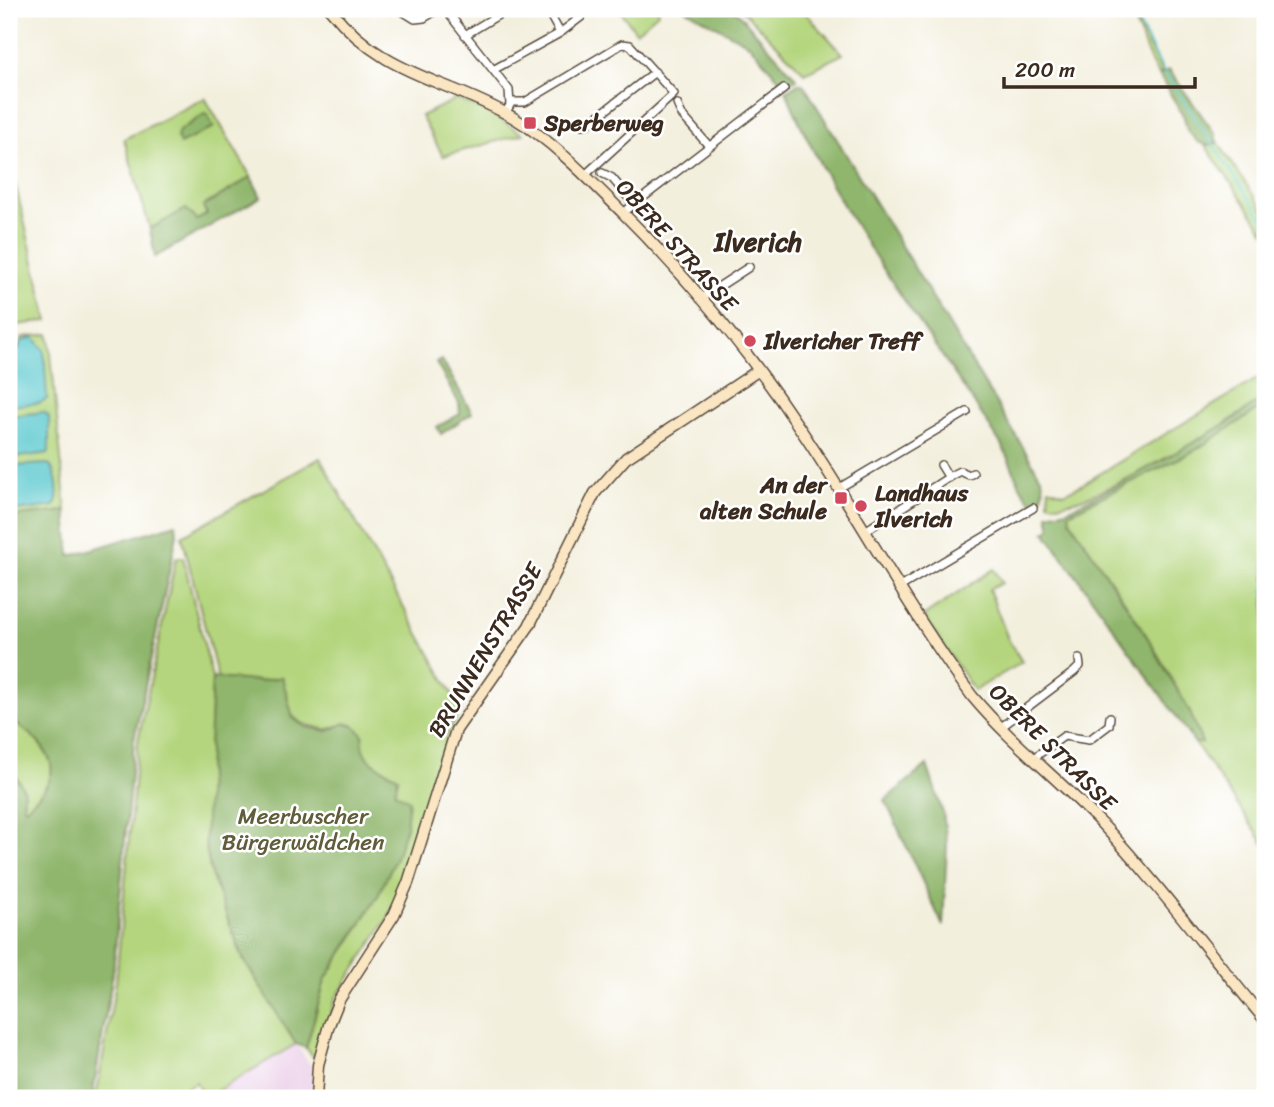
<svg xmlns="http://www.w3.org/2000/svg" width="1274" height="1107" font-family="Sriracha,sans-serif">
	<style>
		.built { fill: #ecd1ea }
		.green { fill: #b4d57d; stroke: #78804e; stroke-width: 2 }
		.forest { fill: #8fb66c; stroke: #657045; stroke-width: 2 }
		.water { fill: #5bc9cf; stroke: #4b7a76; stroke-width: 2 }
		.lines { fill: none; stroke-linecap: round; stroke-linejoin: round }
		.stream { stroke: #5bc9cf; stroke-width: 2 }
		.street-casing { stroke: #57483b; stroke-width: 10 }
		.secondary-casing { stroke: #57483b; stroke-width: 13 }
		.street { stroke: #fff; stroke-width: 7 }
		.secondary { stroke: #fbe6c4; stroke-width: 10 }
		.poi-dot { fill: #d1495b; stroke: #fff; stroke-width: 2.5 }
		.labels { text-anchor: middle; stroke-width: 5; stroke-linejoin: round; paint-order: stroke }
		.poi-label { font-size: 23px; font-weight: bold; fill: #3b2a1e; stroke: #fff; text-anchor: start }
		.street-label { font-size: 23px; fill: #3b2a1e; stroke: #fff }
		.park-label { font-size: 23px; fill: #5f5d3a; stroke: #fff }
		.quarter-label { font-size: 26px; font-weight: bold; fill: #3b2a1e; stroke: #fff }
	</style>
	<rect width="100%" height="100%" fill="#fff"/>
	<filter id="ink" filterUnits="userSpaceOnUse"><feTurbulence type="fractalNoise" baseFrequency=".0143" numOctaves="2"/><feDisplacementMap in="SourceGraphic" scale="14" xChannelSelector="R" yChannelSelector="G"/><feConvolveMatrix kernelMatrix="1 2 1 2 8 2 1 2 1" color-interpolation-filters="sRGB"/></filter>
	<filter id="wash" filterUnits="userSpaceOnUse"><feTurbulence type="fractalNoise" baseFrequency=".00686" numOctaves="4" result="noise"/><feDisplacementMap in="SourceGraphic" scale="28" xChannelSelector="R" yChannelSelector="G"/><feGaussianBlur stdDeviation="1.57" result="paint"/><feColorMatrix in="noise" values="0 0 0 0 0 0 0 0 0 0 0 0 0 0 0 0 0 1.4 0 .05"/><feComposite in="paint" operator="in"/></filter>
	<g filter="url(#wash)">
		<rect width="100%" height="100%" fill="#f3efdd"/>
		<!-- built -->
		<path class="built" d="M296,1044l17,25 -1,29h-107z"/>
		<!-- green -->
		<path class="green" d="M619,9h40l-1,4 -22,19z
			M741,9h61l41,45 -38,19z
			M1121,9h9l32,63 -3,3c-16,-18 -16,-52 -38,-66z
			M205,98l46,79 -48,29 4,8 -10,6 -11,-11 -36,20 -26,-90z
			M456,99l30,12 37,23 -80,22 -22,-40z
			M1217,141l48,71v20l-60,-87z
			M10,162l38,159 -31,4 -8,32z
			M49,334l17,177 -57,6v-150l14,-30z
			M1265,374v23c-28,21 -191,122 -217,105l1,-14 15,5 17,-8z
			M1265,405v440l-70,-102h7c-32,-81 -85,-152 -132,-223l-1,-7 125,-62z
			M320,458l141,251 -13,26 -41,143 -19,40 -52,80 -20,62 -10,-12 19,-68 37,-57 36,-146 -28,-15 -10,-17 -23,-19c-10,5 -11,3 -21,1 -30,-4 -30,-23 -34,-49l-22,3 -42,-2 -36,-143z
			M183,557l29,121 -6,165 5,31 31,83 54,87 -91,54 -9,-16 -29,16h-71l20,-116 22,-241 38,-183z
			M994,569l8,14 -13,6 19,50 14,23 -48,29 -50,-75z
			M9,694c5,9 2,19 6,27 4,7 16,12 21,19 28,30 15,43 -10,69l-3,-2 1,-17 -7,-12 -8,2z"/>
		<!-- forest -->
		<path class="forest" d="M685,9h46l7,4 59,66 -13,6 -34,-40z
			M1169,70l47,65v8l-8,3 -10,-4 -11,-12 -3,-13 -25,-42z
			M798,83l6,2 238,394c3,11 2,19 -7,26 -18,-15 -23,-45 -36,-64 -74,-116 -161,-222 -213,-350z
			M206,113l8,14 -34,17 -3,-7 2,-6z
			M251,177l10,20 -106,60 -5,-28 36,-20 11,11 10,-6 -4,-7z
			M442,360l30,53 -31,21 -4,-7 23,-13 -1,-11 -23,-40z
			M1265,397v8l-71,46 -125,62 1,7 73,110 47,82 12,31h-7l-150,-211 6,-3 -3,-15 19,-4 47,-23 114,-64z
			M66,511l4,45 106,-32 1,10 -43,205 -21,233 -21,126h-83v-318l7,-3 8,13 -1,17 3,1c25,-24 38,-39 10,-68 -5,-7 -17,-12 -21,-19 -4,-8 -1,-18 -6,-27v-177z
			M282,677l11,41 12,9 23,4 17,-8 10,3 8,9c-6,24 17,32 35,42l-3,15 14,8 -3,27 -11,33 -17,36 -53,84 -19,68 -10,-4 -54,-87 -31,-83 -6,-31 7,-165 48,3z
			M927,765l16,48 4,31 -4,82 -58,-126z"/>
		<!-- water -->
		<path class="water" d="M34,337l10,13 3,49 -7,4 -31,3c0,-24 1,-43 13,-65z
			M44,412l5,5v36l-40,5v-42z
			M49,464c8,10 12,32 5,42l-45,6v-46z"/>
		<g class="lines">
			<!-- stream -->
			<path class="stream" d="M1132,9l31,61 102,152
				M9,207l8,57 -8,42
				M1262,591l3,-2"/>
		</g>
	</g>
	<g filter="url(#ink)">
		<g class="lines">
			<!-- street casing -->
			<g class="street-casing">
				<path id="street" d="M399,9l16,10 9,-1 15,-9
					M445,9l64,81 1,15 -5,9
					M560,33l21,-16 4,-8
					M465,35l43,-26
					M493,70l67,-37 -11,-20
					M511,102h14l97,-58 8,1 44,49 -90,82
					M677,104l5,11 27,31
					M582,125l6,-1 67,-52
					M602,173l10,5 21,25
					M623,213l161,-124
					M700,299l49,-32
					M941,465l8,13
					M839,488l128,-76
					M865,531l89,-57 6,-3 9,4 4,-2
					M900,587l133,-79
					M1000,728l74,-56 6,-6 -1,-7
					M1032,759l32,-23 25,4 20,-15 1,-8"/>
			</g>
			<!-- secondary casing -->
			<g class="secondary-casing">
				<path id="secondary" d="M330,9c56,70 115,68 184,109 40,24 75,61 108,94 67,67 129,142 181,221 58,87 107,179 169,263 39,47 87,83 129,127 59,62 109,132 164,197
					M316,1098l2,-33 11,-40 10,-25 55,-85 14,-32 48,-153 73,-104 66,-133 31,-35 133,-88"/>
			</g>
			<!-- street -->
			<use href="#street" class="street"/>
			<!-- secondary -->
			<use href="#secondary" class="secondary"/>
		</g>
	</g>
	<!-- markers -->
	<g class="poi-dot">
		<rect x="523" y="116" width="14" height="14" rx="3.5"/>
		<circle cx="750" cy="341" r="7"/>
		<rect x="834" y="491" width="14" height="14" rx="3.5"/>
		<circle cx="861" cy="506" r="7"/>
	</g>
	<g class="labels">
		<!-- poi labels -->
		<g class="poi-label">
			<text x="544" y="131">Sperberweg</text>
			<text x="764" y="349">Ilvericher Treff</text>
			<text x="827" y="493" text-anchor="end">An der<tspan x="827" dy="26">alten Schule</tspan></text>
			<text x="875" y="501">Landhaus<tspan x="875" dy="26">Ilverich</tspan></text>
		</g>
		<!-- street labels -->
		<g class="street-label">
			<text transform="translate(677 245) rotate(48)" y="8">OBERE STRASSE</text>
			<text transform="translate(485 650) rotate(-59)" y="8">BRUNNENSTRASSE</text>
			<text transform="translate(1053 747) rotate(45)" y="8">OBERE STRASSE</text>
		</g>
		<!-- park labels -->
		<g class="park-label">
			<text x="303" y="824">Meerbuscher<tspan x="303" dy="26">Bürgerwäldchen</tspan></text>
		</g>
		<!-- quarter labels -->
		<g class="quarter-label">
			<text x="758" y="251">Ilverich</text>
		</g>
	</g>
	<!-- margin -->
	<rect width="1274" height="1107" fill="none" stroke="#fff" stroke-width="35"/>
	<!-- scale -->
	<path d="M1004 77v10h191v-10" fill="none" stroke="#3b2a1e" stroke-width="3.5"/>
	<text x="1015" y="77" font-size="21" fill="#3b2a1e" stroke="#ffffff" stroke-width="5" paint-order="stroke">200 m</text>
</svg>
